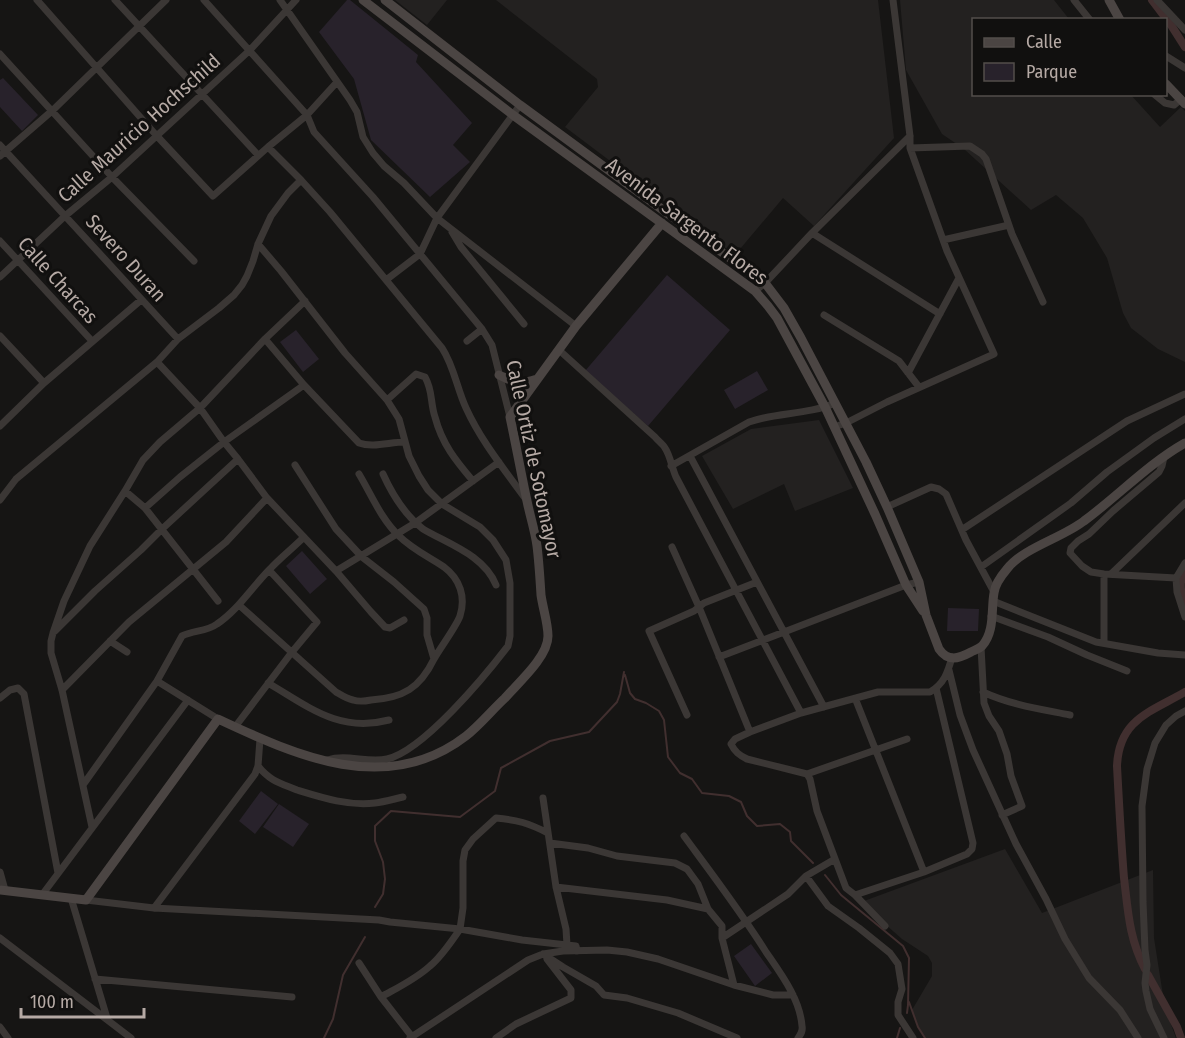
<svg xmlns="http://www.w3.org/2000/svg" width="1185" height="1038" font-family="'Fira Sans Condensed',sans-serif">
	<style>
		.built { fill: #232120 }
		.green { fill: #28222b }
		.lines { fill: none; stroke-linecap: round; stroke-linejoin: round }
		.stream { stroke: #412f2f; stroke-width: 2 }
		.canal { stroke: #412f2f; stroke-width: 8 }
		.street { stroke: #3b3735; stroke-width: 7 }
		.secondary { stroke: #4b4543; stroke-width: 9 }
		.labels { text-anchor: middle; stroke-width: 6; stroke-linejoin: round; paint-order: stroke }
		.street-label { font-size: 20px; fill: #b6aaa5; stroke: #11100f }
	</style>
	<rect width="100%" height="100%" fill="#161514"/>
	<!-- built -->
	<path class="built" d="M395,0h52l-20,25z
		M496,0h382l16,138 -80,88 -31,-28 -48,57 -170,-128 33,-40 -1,-8z
		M900,0h154l15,19 -95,1v74l157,1 29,32 21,-20 4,4v251l-27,-13 -27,-21 -8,-15 -16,-55 -24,-40 -27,-23 -25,15 -67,-61 -22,-15 -36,-64z
		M819,420l34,68 -58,23 -11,-27 -51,25 -31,-53 49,-27z
		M1005,849l37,64 111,-43 1,68 11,70 11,30h-251l-7,-11 -6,-17 20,-34v-13l-4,-7 -26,-17 -17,-15 -21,-23z"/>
	<!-- green -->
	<path class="green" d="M347,0h3l68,55 -2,7 56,61 -19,22 17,17 -40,35 -59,-57 -17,-61 -35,-47z
		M3,78l35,37 -16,16 -22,-24v-27z
		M667,275l63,55 -82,96 -63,-55z
		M296,330l23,29 -16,13 -23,-30z
		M757,371l11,19 -33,19 -11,-19z
		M302,551l25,28 -17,15 -24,-28z
		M948,608l31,1 -1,22h-31z
		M261,791l17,13 -23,30 -16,-13z
		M279,804l30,20 -16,23 -30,-20z
		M751,944l21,29 -17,13 -21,-30z"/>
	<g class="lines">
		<!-- stream -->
		<path class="stream" d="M625,675l5,18 5,6 11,4 13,8 5,9 4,37 12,16 12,6 10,14 27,3 12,6 6,14 10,10 23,-2 10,8 1,9 22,22
			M825,875l16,20 62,51 6,12 -1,47 -1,8
			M375,907l8,-13 2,-15 -2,-17 -8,-21v-15l16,-15 69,6 35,-26 6,-23 49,-27 39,-9 28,-30 3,-8 4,-22
			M909,1002l9,25 7,11
			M324,1038l9,-19 10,-44 22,-38
			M897,1038l3,-10"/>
		<!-- canal -->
		<path class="canal" d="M1152,0l19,25 14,22
			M1185,570c-7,12 -4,23 0,36
			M1145,969c-16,-31 -17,-58 -21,-91 -3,-37 -5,-75 -7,-112 2,-47 34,-54 68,-74
			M1148,975l29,52 4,11"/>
		<!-- street -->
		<path class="street" d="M37,0l119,135 57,61 55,-49 39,-32 30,-33
			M115,0l143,155
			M204,0l103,115 7,17 59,65 109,132 10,16 18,72
			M280,0l70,100 7,12 6,25 10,16 11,13 20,17 33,35 139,108
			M1074,0l16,20
			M1157,0l28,30
			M0,54l112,123 82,84
			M1166,56l19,12
			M1154,94l11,9 9,2 7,-6
			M0,145l178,194
			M268,147l33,33 29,32 112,136c12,18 15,41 24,60 15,33 38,61 59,90
			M910,148l60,-2 12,8 4,5 26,75 31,68
			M0,156l53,-46 113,-110
			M452,232l9,15 63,77
			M812,233l128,81
			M943,240l66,-15
			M0,241l92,100
			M258,244l23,27 64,82 42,47 12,19 10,37 10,20 9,14 14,14 38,23 13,13 13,20 4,23v53l-2,10c-23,30 -85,105 -121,113 -20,4 -40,-5 -60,1
			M0,277l65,-61 47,-39 138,-127 46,-50
			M386,280l34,-26 17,-36 83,-113
			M755,291l10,-8 47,-50 98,-97
			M824,315l75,46 20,26
			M0,336l44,47
			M265,339l39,46 55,58c14,5 31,-1 46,-1
			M467,341l15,-12
			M559,350l96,87c3,4 8,7 10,11 5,7 7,20 11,29l125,236
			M157,362l43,46 24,34 14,17 29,39 69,73 35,41 14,15 5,1 14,-8
			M908,373l51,-95
			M387,400l29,-26 9,3c8,14 5,25 10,40 7,27 21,44 38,64
			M0,426l44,-43 97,-83
			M834,427l12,-4 41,-21 107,-48 -47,-103 -37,-103v-12l-17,-136
			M690,456l134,251
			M1164,457l-2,9 -3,6 -46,39 -24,23 -11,7 -7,7 -1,5 12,13 9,6 13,2 72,4
			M671,466l78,-44c27,-10 59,-7 86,-19
			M359,474c12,20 22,45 40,62 13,13 30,21 45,31 16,12 22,30 16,49 -4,11 -20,32 -26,43
			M383,474c9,20 22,41 40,55 25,15 61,26 73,56
			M125,491l20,17 73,93
			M0,500l16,-21 141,-117 21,-23 41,-31 15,-13 8,-10 5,-9 6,-15 5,-17 13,-28 17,-23 13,-13
			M887,507l44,-20 8,2 7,5 20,46 28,52
			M145,508l35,-31 44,-35 80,-57
			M963,529l164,-108 58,-27
			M672,547l27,60 51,125 51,-19 77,-21h52c14,-8 18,-20 22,-35
			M1185,563l-9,15 1,14 8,25
			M981,567l90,-64 36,-31 47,-34 31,-19
			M336,571l79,-48 84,-61
			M1104,574v69
			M1111,574l74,-71
			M993,601l103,41 62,11 27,2
			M239,605l97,87c5,3 11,7 17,8 6,2 13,1 18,0 32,-2 49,-12 63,-41l-7,-24v-17l-3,-9 -30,-27 -32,-25 -26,-28 -41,-64
			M991,616l57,21 39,18 40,16
			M55,631l40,-40 46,-41 20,-20 77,-71
			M110,641l17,11
			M981,647l3,56 5,13 10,15 8,23 4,22 11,30 -20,9
			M719,657l187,-72 13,-3
			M949,670l11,45 13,35 43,94 30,55 19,40 24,39 31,32 18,28
			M157,681l61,38
			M268,683c41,24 71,50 121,37
			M62,690l67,-68 97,-80 41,-44
			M983,692c28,13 57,17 87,23
			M0,698l10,-8 8,-2 6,6 34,179
			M855,698l69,174
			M687,715l-38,-84 45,-20 10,-8 53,-21
			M235,727l57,-75 25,-30 -48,-52
			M750,732l-15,7 -4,5c4,8 8,11 16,15l60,15 3,5 7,32 29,77 9,7 30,31
			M258,766c12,15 22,17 39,24 26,8 51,16 78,13 9,-1 19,-4 28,-6
			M807,774l100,-35
			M83,785l74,-104 25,-45c12,-6 24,-4 35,-12 21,-14 35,-37 53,-55 10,-11 23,-21 34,-32
			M543,798l13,89 10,42 1,16
			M92,827l-30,-137 -11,-37v-12l2,-8 11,-32 26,-55 35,-55 18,-31 17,-18 40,-34 65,-69 40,-38
			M684,836c28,38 57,76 82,116 15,22 34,47 36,74 1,5 -1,8 -4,12
			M550,843l38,5 29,8 58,7 12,6 11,15 10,25
			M0,872l5,18
			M806,876l22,30 31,22 31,25 8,11 4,25 -4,13v13l15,23
			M556,887l111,13 41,9 14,17v12
			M42,895l146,-195
			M855,895l69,-23 43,-18 5,-5 1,-6 -37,-155
			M71,898l36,120
			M86,900l68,8 225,12 11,2 70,7 3,-21v-47l2,-11 8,-11 23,-21c22,2 32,5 52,15
			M154,908l101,-134 3,-8 2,-27
			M0,938l131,100
			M543,954l20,13 33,19 8,9 23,3 51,15 59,25
			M359,963l22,34c16,-9 35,-18 49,-31 12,-10 21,-24 30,-37l62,11 54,6 1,5
			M95,979l197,18
			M734,985l-12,-47 66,-44 18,-18 29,-17
			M381,997l32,41
			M0,1027l8,11
			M410,1038l118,-78 15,-6 20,-3 44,-1 20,2 31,7 76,26 39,10h20
			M496,1038l20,-14 55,-26v-8l-24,-31
			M1164,1038l-14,-29 -4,-18 -1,-8 2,-18 -2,-15 -2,-48 -1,-96 5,-37 8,-26 11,-18 10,-9 9,-5"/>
		<!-- secondary -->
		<path class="secondary" d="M363,0l150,115 242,176 13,15 9,12 48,89 50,107 31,71 17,26
			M385,0l135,105 147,108 98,70 19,25 17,30 65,124 21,45 32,75 7,33 13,34c9,13 19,10 32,3 4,-2 8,-3 11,-6 13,-14 9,-37 12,-53 1,-9 7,-17 13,-24 16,-21 55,-31 77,-48 34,-25 64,-57 101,-78
			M1109,0l11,20
			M1166,84l19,20
			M499,375c18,8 19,10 38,4
			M0,890l86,10 132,-181c79,37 169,78 248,17 14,-11 26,-26 39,-38 13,-15 43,-41 43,-62 0,-13 -5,-27 -7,-41 -1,-16 -2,-33 -4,-49 -2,-15 -7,-30 -10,-45 -6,-28 -11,-56 -17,-84l66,-91 86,-103"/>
	</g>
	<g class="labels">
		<!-- street labels -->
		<g class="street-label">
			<text transform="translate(139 128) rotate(-42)" y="7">Calle Mauricio Hochschild</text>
			<text transform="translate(687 221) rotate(37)" y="7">Avenida Sargento Flores</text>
			<text transform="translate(126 258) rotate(48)" y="7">Severo Duran</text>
			<text transform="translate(58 280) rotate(48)" y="7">Calle Charcas</text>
			<text transform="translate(534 459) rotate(78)" y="7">Calle Ortiz de Sotomayor</text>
		</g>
	</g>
	<!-- legend -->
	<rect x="972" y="18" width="195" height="78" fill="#11100f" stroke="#534e4b" stroke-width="1.5"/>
	<rect x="984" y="38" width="30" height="9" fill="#4b4543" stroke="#534e4b" stroke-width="1.5"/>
	<text x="1026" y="48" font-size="18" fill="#b6aaa5">Calle</text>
	<rect x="984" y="63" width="30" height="18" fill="#28222b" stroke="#534e4b" stroke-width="1.5"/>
	<text x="1026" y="78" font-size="18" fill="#b6aaa5">Parque</text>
	<!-- scale -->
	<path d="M21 1008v9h123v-9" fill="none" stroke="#b6aaa5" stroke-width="3"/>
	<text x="30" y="1008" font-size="18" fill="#b6aaa5" stroke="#11100f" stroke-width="4.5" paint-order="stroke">100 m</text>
</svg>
